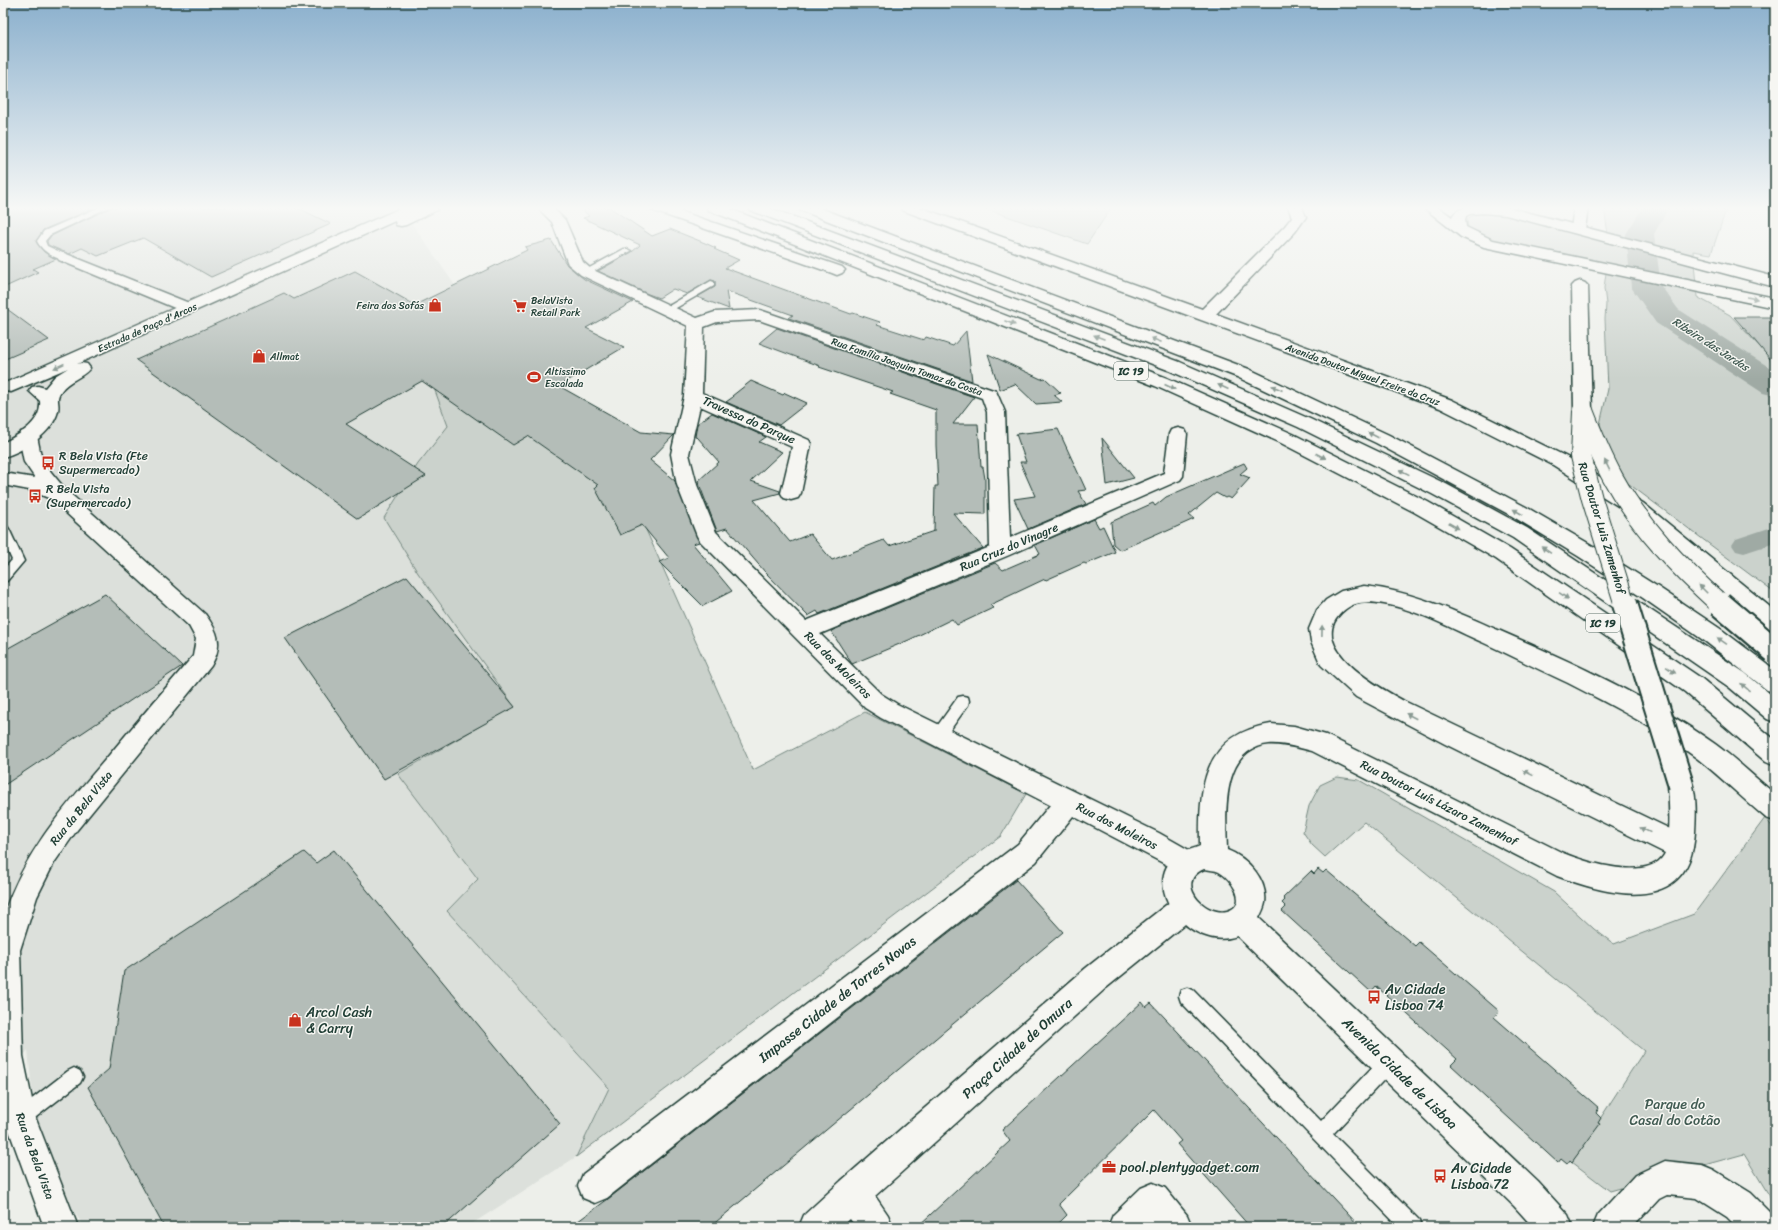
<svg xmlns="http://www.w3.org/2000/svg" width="1778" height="1230" font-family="Sriracha,sans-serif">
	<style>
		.built { fill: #dce0db }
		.green { fill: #cbd2cc; stroke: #758880 }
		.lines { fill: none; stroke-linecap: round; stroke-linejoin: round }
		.canal { fill: #9faaa4; fill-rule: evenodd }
		.river { fill: #9faaa4; fill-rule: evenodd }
		.building { fill: #b4bdb8; stroke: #1f3d34 }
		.lane-casing { stroke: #1f3d34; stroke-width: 3 }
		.street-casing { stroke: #1f3d34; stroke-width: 3 }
		.secondary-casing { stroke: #1f3d34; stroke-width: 3 }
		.primary-casing { stroke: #1f3d34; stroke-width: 3 }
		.highway-casing { stroke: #1f3d34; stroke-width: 3 }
		.lane { fill: #f6f6f2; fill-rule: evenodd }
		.street { fill: #f6f6f2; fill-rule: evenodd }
		.secondary { fill: #f6f6f2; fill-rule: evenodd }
		.primary { fill: #f6f6f2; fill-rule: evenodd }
		.highway { fill: #f6f6f2; fill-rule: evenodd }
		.secondary-bridge-far1-casing { stroke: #1f3d34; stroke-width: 22; stroke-linecap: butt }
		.secondary-bridge-casing { stroke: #1f3d34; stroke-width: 28; stroke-linecap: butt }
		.highway-bridge-far1-casing { stroke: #1f3d34; stroke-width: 22; stroke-linecap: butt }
		.highway-bridge-casing { stroke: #1f3d34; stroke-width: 28; stroke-linecap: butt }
		.secondary-bridge-far1 { stroke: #f6f6f2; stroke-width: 20 }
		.secondary-bridge { stroke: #f6f6f2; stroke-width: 24 }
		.highway-bridge-far1 { stroke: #f6f6f2; stroke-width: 20 }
		.highway-bridge { stroke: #f6f6f2; stroke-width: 24 }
		.oneway { fill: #8a9a93 }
		.labels { text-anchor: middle; stroke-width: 3; stroke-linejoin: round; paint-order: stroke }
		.far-poi-label { font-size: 10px; fill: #1f3d34; stroke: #f6f6f2; text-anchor: start }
		.far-street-label { font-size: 10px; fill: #1f3d34; stroke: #f6f6f2 }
		.far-water-label { font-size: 11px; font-style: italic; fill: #3f5850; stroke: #f6f6f2 }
		.shield { fill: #f6f6f2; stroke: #60746d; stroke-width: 1 }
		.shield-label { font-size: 11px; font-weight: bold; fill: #1f3d34 }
		.street-label { font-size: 12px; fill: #1f3d34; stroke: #f6f6f2 }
		.poi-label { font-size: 12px; fill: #1f3d34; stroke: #f6f6f2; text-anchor: start }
		.near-poi-label { font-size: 14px; fill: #1f3d34; stroke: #f6f6f2; text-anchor: start }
		.near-street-label { font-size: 14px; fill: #1f3d34; stroke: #f6f6f2 }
		.near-park-label { font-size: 14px; fill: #415b52; stroke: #f6f6f2 }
	</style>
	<rect width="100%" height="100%" fill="#edefea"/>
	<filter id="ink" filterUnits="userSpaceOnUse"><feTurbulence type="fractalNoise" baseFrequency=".025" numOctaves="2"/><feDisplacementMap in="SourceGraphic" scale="8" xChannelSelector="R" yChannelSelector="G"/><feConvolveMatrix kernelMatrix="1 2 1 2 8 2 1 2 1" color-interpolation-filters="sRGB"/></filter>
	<g filter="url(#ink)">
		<!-- built -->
		<path class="built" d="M3,207h394l7,5 57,82 93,340 -114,166 -20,3 58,76 -31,32 162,177 -33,69 -109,70h-383l-13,-20 -36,-86 -7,-71 -25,30z"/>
		<!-- green -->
		<path class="green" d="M981,207h131l-25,37z
			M1604,207h123l-16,47 -18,-3 4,46 33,18 42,45 3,1v199l-3,1v30l-159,-119 -13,-48 8,-35 -3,-70 1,-15 -2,-16 3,-23 -111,-23 -19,-7 -9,-8 -1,-8c13,-8 23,-7 38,-5l104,28z
			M452,377l178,117 123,276 112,-58 161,82 -25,42 -425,321 33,-69 -162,-177 31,-32 -80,-105 116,-68 -96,-133 -34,-55 34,-54 30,-38 -14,-38z
			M1337,777l22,3 195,112 40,37 20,15 80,-30 71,-96 10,12v375l-31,-51 -134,37 -38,-29 72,-111 -280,-229 -39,35 -13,-12 -9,-13 6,-26 11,-21z"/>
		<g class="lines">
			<!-- canal -->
			<path class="canal" d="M1775,526v17l-31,10 -8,-2 -4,-6 4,-6z"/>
			<!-- river -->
			<path class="river" d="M1643,207h26l-15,27 7,52 17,23 97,62v25l-12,-3 -107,-70 -25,-36 -5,-53z"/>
		</g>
		<!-- building -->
		<path class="building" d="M3,207h94l-54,23 -7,12 8,10 12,7 -23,10 5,3 -35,16z
			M110,207h186l35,17 -120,53 -68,-39 -45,18 -16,-8 -13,6 -21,-9 -1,-4 4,-5 59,-28z
			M579,207h30l43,29 18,-7 35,14 11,5 -2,1 25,11 -14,8 126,46 2,-1 27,9 -3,3 47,15 2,-3 27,9 13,-15 6,50 -183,-63 4,-3 -67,-24 3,18 -32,-12 18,-10v-6l-4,-1 -24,14 -14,-5 -14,9 -11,-4 -50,-23 34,-19 8,-7 -57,-27 6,-2z
			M551,240l16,25 17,14 49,23 -47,26 38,19 -65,39 82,46 33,3 -24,25 25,21 24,61 -6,2 39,47 -29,15 -44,-44 10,-4 -27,-33 -22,10 -25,-47 3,-3 -70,-49 -15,9 -91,-64 -76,43 80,52 -68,43 -222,-159 148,-67 10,6 61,-28 60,34 112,-55 -2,-3z
			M3,306l46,34 -46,20z
			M1734,317h41v48l-24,-29z
			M777,328l197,69 -21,27h25l3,43h2l2,12v35l-32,-1 30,35 -164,66 -2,-3 -9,5 -43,-44 -38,-44 -10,3 -19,-50 21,-19 -21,-24 -3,-1 2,-13 15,-11 54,24 -7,5 23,10 -31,29 29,10v2l-26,7 36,42 20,-8 22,26 52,-20 5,6 45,-15 1,-45h3l-2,-41v-35l-46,-16 3,-2 -74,-25 1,-1 -61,-23z
			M988,354l53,25 4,-1 16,15 -7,2 8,7 -26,2 -21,-20 -15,6z
			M751,381l32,14 2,-2 22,10 -28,22 -53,-23 7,-5 -1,-1z
			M1058,429l28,61 -8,1 8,13 -58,25 -14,-30 21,-3 -15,-34h6l-10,-28z
			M1102,438l32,40 -27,7z
			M1244,463l3,5 -7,6 10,4 -19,21 -4,-2 -2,1 -9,-5 -27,22 5,4 -29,13 -2,-1 -43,19 -7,-6 -2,-22 42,-19 2,3 11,-9z
			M1094,519l5,9 4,-2 12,26 -29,12 -2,-1 -38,17 -1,-1 -55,26 3,3 -36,17 -5,-6 -43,21 -57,24 -21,-33 164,-68 8,7 37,-16 -5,-9z
			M407,576l108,131 -131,72 -99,-141z
			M105,594l77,72 -179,120v-135z
			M334,850l226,274 -117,103h-279l-76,-140 21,-18 15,-98 180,-119 12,11z
			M1318,869l5,4 3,-3 89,76 4,-4 80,69 -5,6 105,91 -3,5 5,5 -3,5 2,1 -28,38 -2,-2 -3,4 -6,-5 -3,4 -107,-98 6,-6 -81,-73 -5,6 -89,-81 4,-4 -4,-4 3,-3 -2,-2 28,-27 3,3z
			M1016,880l47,52 -353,295h-140l38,-28z
			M1142,1002l4,5 5,-4 209,224h-110l-73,-83 4,-3 -27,-31 -95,94 8,11 -12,12h-138l93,-86 -8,-11z"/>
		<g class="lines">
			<!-- lane casing -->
			<g class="lane-casing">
				<path id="lane" d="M100,207h9l-59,28 -5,6 2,5 20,9v4c-11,2 -26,-9 -30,-18l7,-10z
					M624,249h3l4,2 -42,23h-6l-1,-2z
					M711,281l3,1v4l-45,26 -3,1 -4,-3z
					M3,525l4,1 2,3 15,32 -17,20 -4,1v-12l9,-10 -9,-19z
					M963,696l5,1 1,4 -1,4 -25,35 -5,2 -5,-2 -2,-4 2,-4 25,-35z
					M1187,988l6,2 128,131 62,-65 6,-2 6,2 2,6 -2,6 -62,66 86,86 2,7h-22l-218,-225 -2,-6 2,-6z
					M74,1068l6,3 3,6 -3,6 -53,41 -6,3 -6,-3 -3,-6 3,-6 53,-41z"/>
			</g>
			<!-- street casing -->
			<g class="street-casing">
				<path id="street" d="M537,207h15l13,13 18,42 8,7 106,49 18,-6 45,-2 236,81 9,21 5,126 154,-65 5,-39 2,-4 7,-2 7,2 2,4 -4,42 -3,4 -173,76 -187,78 61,60 16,10 262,129 37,21 3,9 -3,9 -10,3 -113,-59 -37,46 -429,336 -12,5 -12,-5 -5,-12 5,-12 435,-330 32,-39 -169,-87 -16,-10 -165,-167 -3,-5 -20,-51 -6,-31 13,-58 4,-70 -107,-51 -13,-11 -16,-42zM759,320l223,78 5,14 3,135 -184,74 -90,-89 -19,-47 -8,-31 11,-48 92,41 -11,46 3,5 7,2 7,-2 3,-5 10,-49 -2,-4 -107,-47 2,-66 13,-5z
					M900,207h19l283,102 83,-83 7,-9 -4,-10h14l4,10 -11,15 -79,82 236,86 115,57 76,46 132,108v20l-8,-2 -138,-116 -76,-48 -113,-57 -538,-198z
					M1574,207h14l-3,22 -2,3 -5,1 -5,-1 -2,-3z
					M64,253l130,52 2,3 -2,3 -6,2 -6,-2 -123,-51 -2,-3 2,-3z
					M28,430l7,2 2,4 5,25 23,28 140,125c14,19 18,31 6,52l-134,164 -23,33 -17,34 -17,53 3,106 13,63 42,108h-34l-41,-113v-198c22,-65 58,-105 102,-156 29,-35 59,-70 88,-104l3,-17 -7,-13 -138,-127 -22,-9 -26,-5v-12l32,5 -11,-16 -5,-26 2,-4z
					M1185,894l10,4 4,9 -4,9 -89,72 -231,208 13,19 5,12h-37l-6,-8 -9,8h-42l5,-12 37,-34 245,-213 89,-70z
					M1665,1161l37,4 12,5 37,23 22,22 2,12h-38l-10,-10 -30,-19 -30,-3 -8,4 -26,28h-40l5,-12 37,-40z
					M1153,1183l12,5 22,27 5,12h-39l-1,-2 -3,2h-41l5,-12 28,-27z"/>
			</g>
			<!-- secondary casing -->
			<g class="secondary-casing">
				<path id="secondary" d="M1423,207h15l14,10c7,-15 40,-11 55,-10l268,70v10l-269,-72 -23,-2 -13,1 -4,2 -1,4 1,7 27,13 282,58v10l-291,-61 -23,-10z
					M1580,281l5,2 3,3 4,125 -3,4 -6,2 -6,-2 -3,-4 -2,-125 3,-3z
					M1271,724l23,2 32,9 237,118c22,9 85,29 101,2 8,-13 5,-53 4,-70l4,-8 9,-3 9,3c7,15 6,38 5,55 -5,83 -83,65 -138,44l-245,-125c-14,-3 -28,-8 -43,-7 -49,5 -43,71 -42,106 21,8 41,30 38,53 -1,5 -4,11 -6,15l279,264 30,33 5,12h-40l-19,-21 -277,-270c-48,17 -99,-52 -60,-81 6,-4 17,-6 23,-9 -1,-58 2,-111 71,-122zM1204,869c5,1 11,1 15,3 11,6 28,28 13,37 -22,13 -61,-26 -28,-40z"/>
			</g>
			<!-- primary casing -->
			<g class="primary-casing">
				<path id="primary" d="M403,207h36l-2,3 -31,15 -5,1 -5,-1 -1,-4 -318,143 4,-1 6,1 3,4c-7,10 -22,12 -29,23 -6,9 -1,11 -3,20 -5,22 -35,41 -55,46v-14c17,-9 39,-20 37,-42l-11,-10 3,-4 6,-1 7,2 10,-12 13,-8 -57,24 -6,-1 -2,-5 2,-3z"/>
			</g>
			<!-- highway casing -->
			<g class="highway-casing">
				<path id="highway" d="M649,207h19l174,60 3,3 -3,3 -5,2 -5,-2 -181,-63z
					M706,207h19l442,171 126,56 135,68 82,47 191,129 74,62v26l-9,-4 -81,-70 -189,-133 -82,-47 -135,-70 -124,-56 -447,-176z
					M748,207h19l413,155 130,57 136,65 81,44 218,145 30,25v24l-8,-3 -38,-32 -216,-149 -81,-44 -134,-67 -130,-57 -418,-160z
					M798,207h19l432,162 140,66 137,72 67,39 65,41 64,43 53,40v22l-8,-2 -61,-48 -63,-44 -65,-42 -66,-40 -136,-73 -139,-66 -437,-167z
					M1364,586c48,5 90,25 134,44 74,32 151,67 217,114 21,15 40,34 60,50v27l-9,-3c-23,-19 -44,-40 -68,-59 -40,-30 -85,-53 -130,-76 -28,-13 -56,-27 -84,-40 -32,-14 -65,-33 -100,-39 -16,-3 -31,-3 -43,9 -35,35 39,75 63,88l285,137 4,9 -4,9 -9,3 -9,-3 -226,-112 -89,-47 -35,-32 -10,-23 -2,-13 8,-19 9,-10 15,-9z"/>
			</g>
			<!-- lane -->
			<use href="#lane" class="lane"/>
			<!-- street -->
			<use href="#street" class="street"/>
			<!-- secondary -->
			<use href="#secondary" class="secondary"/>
			<!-- primary -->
			<use href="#primary" class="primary"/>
			<!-- highway -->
			<use href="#highway" class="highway"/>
			<!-- secondary-bridge-far1 casing -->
			<g class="secondary-bridge-far1-casing">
				<path id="secondary-bridge-far1" d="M1583,411l-2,45 11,43 33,106"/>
			</g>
			<!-- secondary-bridge casing -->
			<g class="secondary-bridge-casing">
				<path id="secondary-bridge" d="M1625,604l56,181"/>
			</g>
			<!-- highway-bridge-far1 casing -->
			<g class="highway-bridge-far1-casing">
				<path id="highway-bridge-far1" d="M1583,411c9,23 18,45 30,67 27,49 67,90 108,127"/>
			</g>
			<!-- highway-bridge casing -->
			<g class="highway-bridge-casing">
				<path id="highway-bridge" d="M1720,604l55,47"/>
			</g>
			<!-- secondary-bridge-far1 -->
			<use href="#secondary-bridge-far1" class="secondary-bridge-far1"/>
			<!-- secondary-bridge -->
			<use href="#secondary-bridge" class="secondary-bridge"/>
			<!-- highway-bridge-far1 -->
			<use href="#highway-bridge-far1" class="highway-bridge-far1"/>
			<!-- highway-bridge -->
			<use href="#highway-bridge" class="highway-bridge"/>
		</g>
		<!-- one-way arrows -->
		<defs><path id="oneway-solid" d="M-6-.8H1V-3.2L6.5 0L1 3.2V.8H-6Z"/></defs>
		<g class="oneway">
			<use href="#oneway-solid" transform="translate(1752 298) rotate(11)"/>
			<use href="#oneway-solid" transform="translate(1010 323) rotate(21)"/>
			<use href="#oneway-solid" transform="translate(1099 337) rotate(-159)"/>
			<use href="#oneway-solid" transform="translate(1156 340) rotate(-159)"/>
			<use href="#oneway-solid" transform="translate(59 366) rotate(156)"/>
			<use href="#oneway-solid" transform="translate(1170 387) rotate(24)"/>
			<use href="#oneway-solid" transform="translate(1223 387) rotate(-156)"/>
			<use href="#oneway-solid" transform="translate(1277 388) rotate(-156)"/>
			<use href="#oneway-solid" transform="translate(1373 435) rotate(-153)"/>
			<use href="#oneway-solid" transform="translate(1321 456) rotate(27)"/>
			<use href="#oneway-solid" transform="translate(1607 465) rotate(-116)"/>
			<use href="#oneway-solid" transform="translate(1404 472) rotate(-154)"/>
			<use href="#oneway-solid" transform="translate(1518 512) rotate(-150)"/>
			<use href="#oneway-solid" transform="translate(1454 526) rotate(30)"/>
			<use href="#oneway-solid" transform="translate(1546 550) rotate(-146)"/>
			<use href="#oneway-solid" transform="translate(1703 589) rotate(-135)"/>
			<use href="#oneway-solid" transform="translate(1564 596) rotate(34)"/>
			<use href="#oneway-solid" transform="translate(1322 631) rotate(-89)"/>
			<use href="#oneway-solid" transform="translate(1722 641) rotate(-146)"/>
			<use href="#oneway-solid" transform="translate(1671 670) rotate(34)"/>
			<use href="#oneway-solid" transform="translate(1745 687) rotate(-140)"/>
			<use href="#oneway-solid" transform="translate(1411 716) rotate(-153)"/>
			<use href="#oneway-solid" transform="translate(1528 773) rotate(-154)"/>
			<use href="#oneway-solid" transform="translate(1645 830) rotate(-154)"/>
		</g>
	</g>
	<!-- sky -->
	<linearGradient id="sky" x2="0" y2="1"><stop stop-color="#8bb0cd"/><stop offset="0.55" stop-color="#f7f8f6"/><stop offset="1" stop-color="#f7f8f6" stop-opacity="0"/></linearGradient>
	<rect width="1778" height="379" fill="url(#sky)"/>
	<!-- icons -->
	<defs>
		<g id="shop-bare" transform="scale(1.08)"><path d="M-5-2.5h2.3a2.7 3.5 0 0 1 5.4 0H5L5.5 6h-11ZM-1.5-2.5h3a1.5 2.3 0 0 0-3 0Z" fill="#c8321e" stroke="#f6f6f2" stroke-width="2.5" paint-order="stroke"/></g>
		<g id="supermarket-bare" transform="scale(1.08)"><path d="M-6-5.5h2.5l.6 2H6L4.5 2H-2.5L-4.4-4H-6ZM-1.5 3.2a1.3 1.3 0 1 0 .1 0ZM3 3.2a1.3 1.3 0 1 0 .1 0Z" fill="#c8321e" stroke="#f6f6f2" stroke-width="2.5" paint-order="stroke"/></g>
		<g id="stadium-bare" transform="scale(1.08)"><path d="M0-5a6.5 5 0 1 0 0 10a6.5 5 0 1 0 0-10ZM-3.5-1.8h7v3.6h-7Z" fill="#c8321e" stroke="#f6f6f2" stroke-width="2.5" paint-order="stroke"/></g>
		<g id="bus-bare" transform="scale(1.08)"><path d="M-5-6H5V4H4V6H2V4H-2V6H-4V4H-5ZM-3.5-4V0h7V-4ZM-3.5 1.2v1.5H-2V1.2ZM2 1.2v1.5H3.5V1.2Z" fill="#c8321e" stroke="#f6f6f2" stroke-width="2.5" paint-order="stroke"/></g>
		<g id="office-bare" transform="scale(1.08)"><path d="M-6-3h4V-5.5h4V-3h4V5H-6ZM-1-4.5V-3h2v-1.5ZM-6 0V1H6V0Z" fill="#c8321e" stroke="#f6f6f2" stroke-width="2.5" paint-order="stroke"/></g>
	</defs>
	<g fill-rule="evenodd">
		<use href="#shop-bare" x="435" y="305"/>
		<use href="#supermarket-bare" x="520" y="306"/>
		<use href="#shop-bare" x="259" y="356"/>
		<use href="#stadium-bare" x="534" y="377"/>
		<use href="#bus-bare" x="48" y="463"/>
		<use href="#bus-bare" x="35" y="496"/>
		<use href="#bus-bare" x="1374" y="997"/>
		<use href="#shop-bare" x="295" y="1020"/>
		<use href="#office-bare" x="1109" y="1167"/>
		<use href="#bus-bare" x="1440" y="1176"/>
	</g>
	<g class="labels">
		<!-- far-poi labels -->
		<g class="far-poi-label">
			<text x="531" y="304">BelaVista<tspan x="531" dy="12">Retail Park</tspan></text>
			<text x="424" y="309" text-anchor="end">Feira dos Sofás</text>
			<text x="270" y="360">Allmat</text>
			<text x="545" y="375">Altissimo<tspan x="545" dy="12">Escalada</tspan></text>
		</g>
		<!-- far-street labels -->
		<g class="far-street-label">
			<text transform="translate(147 327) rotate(-24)" y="4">Estrada de Paço d'Arcos</text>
			<text transform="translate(907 366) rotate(19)" y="4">Rua Família Joaquim Tomaz da Costa</text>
			<text transform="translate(1363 374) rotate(20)" y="4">Avenida Doutor Miguel Freire da Cruz</text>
		</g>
		<!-- far-water labels -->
		<g class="far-water-label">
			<text transform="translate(1711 344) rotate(33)" y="4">Ribeira das Jardas</text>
		</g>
		<!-- shield labels -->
		<g class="shield">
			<rect x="1114" y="362" width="34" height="18" rx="3"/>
			<rect x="1586" y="614" width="34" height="18" rx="3"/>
		</g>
		<g class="shield-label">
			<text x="1131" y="375">IC 19</text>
			<text x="1603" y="627">IC 19</text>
		</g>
		<!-- street labels -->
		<g class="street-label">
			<text transform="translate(749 420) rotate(24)" y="4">Travessa do Parque</text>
			<text transform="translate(1602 528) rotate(73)" y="4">Rua Doutor Luis Zamenhof</text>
			<text transform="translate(1009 547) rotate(-23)" y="4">Rua Cruz do Vinagre</text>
			<text transform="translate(838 665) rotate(45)" y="4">Rua dos Moleiros</text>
			<text transform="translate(1439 803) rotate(27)" y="4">Rua Doutor Luís Lázaro Zamenhof</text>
			<text transform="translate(81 808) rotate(-51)" y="4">Rua da Bela Vista</text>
			<text transform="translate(1117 826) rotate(27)" y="4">Rua dos Moleiros</text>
			<text transform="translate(35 1156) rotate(70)" y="4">Rua da Bela Vista</text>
		</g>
		<!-- poi labels -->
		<g class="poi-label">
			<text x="59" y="460">R Bela Vista (Fte<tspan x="59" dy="14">Supermercado)</tspan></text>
			<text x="46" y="493">R Bela Vista<tspan x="46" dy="14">(Supermercado)</tspan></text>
		</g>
		<!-- near-poi labels -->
		<g class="near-poi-label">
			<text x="1385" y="994">Av Cidade<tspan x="1385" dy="16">Lisboa 74</tspan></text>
			<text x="306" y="1017">Arcol Cash<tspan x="306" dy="16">&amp; Carry</tspan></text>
			<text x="1120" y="1172">pool.plentygadget.com</text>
			<text x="1451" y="1173">Av Cidade<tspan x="1451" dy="16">Lisboa 72</tspan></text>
		</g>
		<!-- near-street labels -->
		<g class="near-street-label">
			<text transform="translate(837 999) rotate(-38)" y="5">Impasse Cidade de Torres Novas</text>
			<text transform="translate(1017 1048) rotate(-42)" y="5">Praça Cidade de Omura</text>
			<text transform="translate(1400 1073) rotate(44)" y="5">Avenida Cidade de Lisboa</text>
		</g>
		<!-- near-park labels -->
		<g class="near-park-label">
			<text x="1675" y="1109">Parque do<tspan x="1675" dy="16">Casal do Cotão</tspan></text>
		</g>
	</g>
	<!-- margin -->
	<rect width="1778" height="1230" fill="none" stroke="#f6f6f2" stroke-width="16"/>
	<rect x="8" y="8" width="1762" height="1214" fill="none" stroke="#1f3d34" stroke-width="1.5" filter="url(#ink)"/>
</svg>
